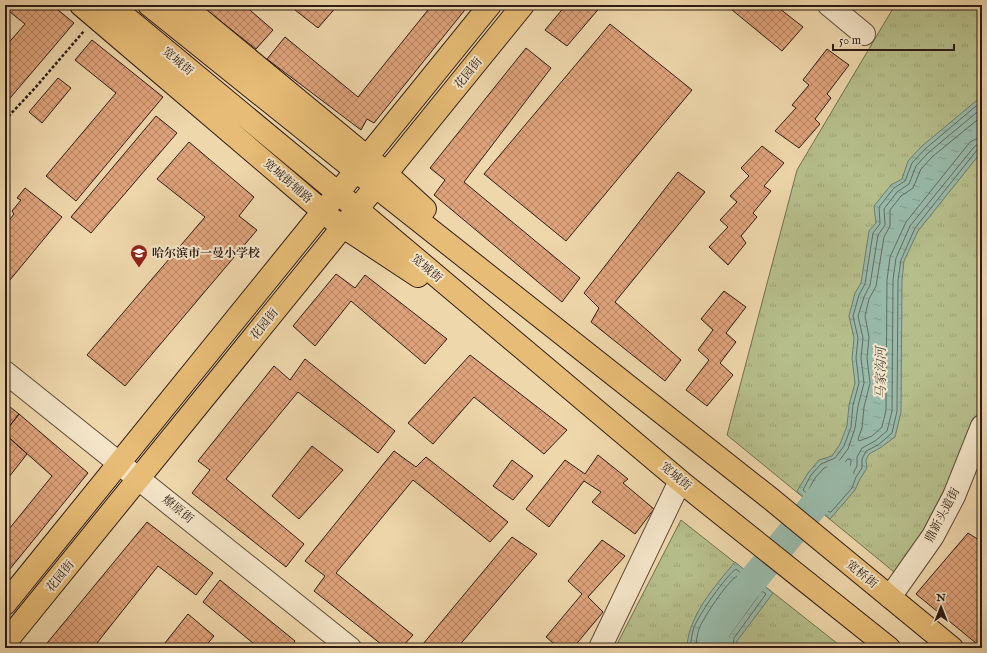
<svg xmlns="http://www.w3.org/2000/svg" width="987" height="653" font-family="'IM FELL English','Noto Serif SC',serif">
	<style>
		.grass { fill: url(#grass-tufts); stroke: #726e50 }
		.water { fill: url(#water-ripples); stroke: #6e7b6e }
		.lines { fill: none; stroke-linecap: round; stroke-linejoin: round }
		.shore { stroke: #636b60; stroke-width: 1 }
		.river { stroke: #99baaa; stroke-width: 29 }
		.building { fill: url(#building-cross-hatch); stroke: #2d1c15 }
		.minor-casing { stroke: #5d4b3a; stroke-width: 24 }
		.major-casing { stroke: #2d1c15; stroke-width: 24 }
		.highway-casing { stroke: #2d1c15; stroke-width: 24 }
		.path { stroke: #2d1c15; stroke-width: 2.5; stroke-dasharray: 3 2; stroke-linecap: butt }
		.minor { stroke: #f4e5c8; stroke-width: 22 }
		.major { stroke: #e7bc76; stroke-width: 22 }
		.highway { stroke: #e7bc76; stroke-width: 22 }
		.labels { text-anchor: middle; stroke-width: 4; stroke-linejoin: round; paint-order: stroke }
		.street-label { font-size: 12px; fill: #2d1c15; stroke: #f4e5c8 }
		.poi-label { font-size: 12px; font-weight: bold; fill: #2d1c15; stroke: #f4e5c8; text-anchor: start }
		.water-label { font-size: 13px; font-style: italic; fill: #4d4b42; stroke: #f4e5c8 }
	</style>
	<defs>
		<pattern id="grass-tufts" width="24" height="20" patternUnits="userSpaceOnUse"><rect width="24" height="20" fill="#b6bf8b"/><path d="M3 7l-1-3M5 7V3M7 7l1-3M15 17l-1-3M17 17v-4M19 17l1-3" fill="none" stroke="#9da477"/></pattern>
		<pattern id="water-ripples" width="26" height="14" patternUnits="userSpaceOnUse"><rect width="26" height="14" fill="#99baaa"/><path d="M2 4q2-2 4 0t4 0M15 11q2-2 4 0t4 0" fill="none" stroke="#849f91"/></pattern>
		<pattern id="building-cross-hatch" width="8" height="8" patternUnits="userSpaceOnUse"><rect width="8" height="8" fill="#dfa37b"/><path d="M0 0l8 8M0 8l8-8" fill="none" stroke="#b58464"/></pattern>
	</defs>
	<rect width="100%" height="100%" fill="#eed7ab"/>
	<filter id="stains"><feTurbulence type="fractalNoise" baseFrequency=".005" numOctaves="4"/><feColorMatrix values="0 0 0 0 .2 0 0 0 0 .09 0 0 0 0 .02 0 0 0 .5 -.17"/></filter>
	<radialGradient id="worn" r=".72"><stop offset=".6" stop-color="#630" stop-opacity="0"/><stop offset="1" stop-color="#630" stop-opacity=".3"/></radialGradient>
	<!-- grass -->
	<path class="grass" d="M895,5h87v401l-20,50 -63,120 -172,-141 70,-265z
		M681,520l162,128h-228z"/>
	<!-- water -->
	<path class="water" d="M982,96v55l-64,80 -14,30 -2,19 -1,132 -6,25 -15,11 -11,6 -3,6 1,8 -7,11 -5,11 -25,29 -33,-28 11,-18 11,-13 13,-4 8,-12 7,-18 2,-21 6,-22 -3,-25 2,-20 -5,-22 6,-23 6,-10 8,-52 7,-8 -2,-17 17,-21 11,-6 6,-18 14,-15z
		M735,562l38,31 -36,48 -1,7h-49c1,-32 28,-62 48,-86z"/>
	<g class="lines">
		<!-- shore -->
		<path class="shore" d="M982,101l-57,48 -13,14 -7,18 -11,7 -15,19 1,17 -7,9 -8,51 -6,11 -6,21 5,22 -2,20 3,25 -6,22 -2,22 -7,19 -9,12 -14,6 -10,11 -8,15 26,22h2l21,-24 4,-11 6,-9v-9l4,-8 12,-6 14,-12 5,-22 1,-131 3,-20 14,-32 62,-78 5,-1
			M982,108l-54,45 -12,13 -7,18 -12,8 -13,17 1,16 -7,10 -8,50 -6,12 -6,19 5,22 -2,20 3,25 -6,23 -3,22 -7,21 -9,12 -4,3 -11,4 -9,10 -6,11 19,16h3l16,-20 10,-19v-9l5,-9 13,-7 12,-10 5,-20 1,-131 3,-22 14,-32 64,-79 4,-3h4
			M982,116l-50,41 -11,12 -8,19 -12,8 -11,14v16l-6,11 -8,49 -7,13 -4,17 4,21 -2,21 3,25 -6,24 -2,21 -4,11 1,2 13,-5 10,-9 4,-17 1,-130 3,-23 16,-35 64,-80 6,-3 6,-1
			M848,459l3,1c1,10 -15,29 -21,37h-3l-9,-8 -1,-3 11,-13 12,-4z
			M690,648c1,-7 2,-15 4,-21 6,-14 31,-50 42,-58l30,25 -32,44 -1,10
			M696,648c0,-6 1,-13 3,-19 4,-11 28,-47 38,-53l22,19 -30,41 -2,12
			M702,648c0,-22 20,-47 34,-63l2,-1 12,10 1,2 -27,38 -3,14"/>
		<!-- river -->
		<path class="river" d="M714,648l1,-17 28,-39 96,-117"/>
	</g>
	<!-- building -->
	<path class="building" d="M5,5h47l22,18 -69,81v-57l20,-23 -20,-16z
		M200,5h44l29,25 -17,19z
		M299,5h39l-20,23 -23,-18z
		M432,5l36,1 -94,117 -7,-4 -6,11 -94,-71 18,-22 73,60z
		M566,5h36l-35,41 -22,-16z
		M726,5h49l28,22 -21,24z
		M610,24l82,66 -126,151 -82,-67z
		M92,40l71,57 -87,104 -30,-25 70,-83 -41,-33z
		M526,48l25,20 -87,114 116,96 -18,24 -128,-107 11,-15 -15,-12z
		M827,49l22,16 -22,29 4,4 -16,21 5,5 -21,24 -24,-17 21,-23 -4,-3 17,-20 -6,-5z
		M58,78l13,10 -29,35 -13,-11z
		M156,116l21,17 -86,100 -20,-16z
		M189,142l65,55 -15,19 18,14 -132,156 -38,-31 118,-138 -48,-38z
		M762,146l22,17 -20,23 7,5 -18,22 4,4 -16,19 5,7 -18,22 -19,-18 19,-20 -8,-7 17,-18 -7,-6 19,-20 -8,-8z
		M678,172l27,20 -90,110 66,58 -16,21 -74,-59 8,-14 -15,-15z
		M25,188l37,29 -57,69v-65l2,2 7,-9 -2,-3 9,-11 -4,-2z
		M336,274l19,14 10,-13 82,64 -22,25 -74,-63 -36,45 -22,-20z
		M724,291l22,16 -20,26 10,9 -16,21 13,12 -26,31 -21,-16 23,-30 -11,-10 15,-20 -12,-11z
		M470,355l97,75 -23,24 -70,-57 -41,47 -25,-21z
		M305,359l90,72 -17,22 -80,-61 -72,87 78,65 -18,23 -94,-74 18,-23 -12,-9 76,-95 16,14z
		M5,403l14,11 -14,18z
		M19,414l69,59 -83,102v-41l47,-58 -47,-42v-2z
		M5,434l22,20 -22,28z
		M312,446l31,24 -44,49 -27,-23z
		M394,451l22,16 10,-10 82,65 -18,20 -77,-62 -77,93 77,62 -12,13h-15l-72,-57 11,-15 -20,-15z
		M598,455l30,24 -5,4 31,26 -19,25 -43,-32 9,-10 -17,-11 -35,46 -23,-18 39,-49 20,14z
		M512,460l21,16 -20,24 -20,-14z
		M147,522l66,51 -17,22 -38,-29 -65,82h-50z
		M968,533l14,9v106l-66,-54z
		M512,537l25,17 -80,94h-30l-4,-4z
		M602,540l23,16 -37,41 15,15 -30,36h-14l-13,-11 36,-43 -14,-13z
		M220,580l75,61 -5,7h-31l-56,-46z
		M188,614l26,22 -10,12h-43z"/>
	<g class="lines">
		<!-- minor casing -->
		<g class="minor-casing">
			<path id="minor" d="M829,5l35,29
				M5,372l345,276
				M890,597l43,-61 21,-40 28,-70
				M600,648l80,-167"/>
		</g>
		<!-- major casing -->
		<g class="major-casing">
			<path id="major" d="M5,604l485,-599
				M5,643l518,-638"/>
		</g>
		<!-- highway casing -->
		<g class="highway-casing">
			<path id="highway" d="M81,5l252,215 85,56
				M111,5l227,188 342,288 209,167
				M149,5l207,166 415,328 181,149
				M183,5l196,162 46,42"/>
		</g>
		<!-- path -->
		<path class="path" d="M5,120l30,-32 49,-57"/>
		<!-- minor -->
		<use href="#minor" class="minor"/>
		<!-- major -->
		<use href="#major" class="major"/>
		<!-- highway -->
		<use href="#highway" class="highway"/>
	</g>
	<!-- icons -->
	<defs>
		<g id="school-pin" transform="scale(0.9)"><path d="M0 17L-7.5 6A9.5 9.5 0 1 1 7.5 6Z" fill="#8f2418" stroke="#f4e5c8"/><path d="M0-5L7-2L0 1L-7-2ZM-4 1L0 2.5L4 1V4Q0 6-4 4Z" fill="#fff"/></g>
	</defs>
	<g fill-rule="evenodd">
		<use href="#school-pin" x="139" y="253"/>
	</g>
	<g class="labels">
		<!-- street labels -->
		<g class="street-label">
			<text transform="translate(178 61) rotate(40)" y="4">宽城街</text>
			<text transform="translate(468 73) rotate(-51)" y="4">花园街</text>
			<text transform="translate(288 181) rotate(41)" y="4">宽城街辅路</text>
			<text transform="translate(427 268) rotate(40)" y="4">宽城街</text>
			<text transform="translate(264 324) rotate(-51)" y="4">花园街</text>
			<text transform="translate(676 476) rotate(40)" y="4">宽城街</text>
			<text transform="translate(178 509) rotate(39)" y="4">燎原街</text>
			<text transform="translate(942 515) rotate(-62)" y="4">鼎新头道街</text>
			<text transform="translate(862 574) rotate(39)" y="4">宽桥街</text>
			<text transform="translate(60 576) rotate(-51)" y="4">花园街</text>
		</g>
		<!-- poi labels -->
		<g class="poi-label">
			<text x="152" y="257">哈尔滨市一曼小学校</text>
		</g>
		<!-- water labels -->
		<g class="water-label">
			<text transform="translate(880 373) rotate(-90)" y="5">马家沟河</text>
		</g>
	</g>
	<!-- margin -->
	<rect width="987" height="653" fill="none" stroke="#eed7ab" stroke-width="20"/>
	<rect x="6" y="6" width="975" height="641" fill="none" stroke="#2d1c15" stroke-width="2"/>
	<rect x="10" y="10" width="967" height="633" fill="none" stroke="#2d1c15"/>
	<!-- north arrow -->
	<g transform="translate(941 607)" stroke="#f4e5c8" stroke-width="3" paint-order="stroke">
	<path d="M0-3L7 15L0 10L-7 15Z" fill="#2d1c15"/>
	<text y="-6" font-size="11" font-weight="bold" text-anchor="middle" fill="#2d1c15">N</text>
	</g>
	<!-- scale -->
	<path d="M833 44v6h121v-6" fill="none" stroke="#2d1c15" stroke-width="2"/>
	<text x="839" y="44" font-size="12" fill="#2d1c15" stroke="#f4e5c8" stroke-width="3" paint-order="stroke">50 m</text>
	<rect width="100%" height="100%" filter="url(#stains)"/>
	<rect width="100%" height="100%" fill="url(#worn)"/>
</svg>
